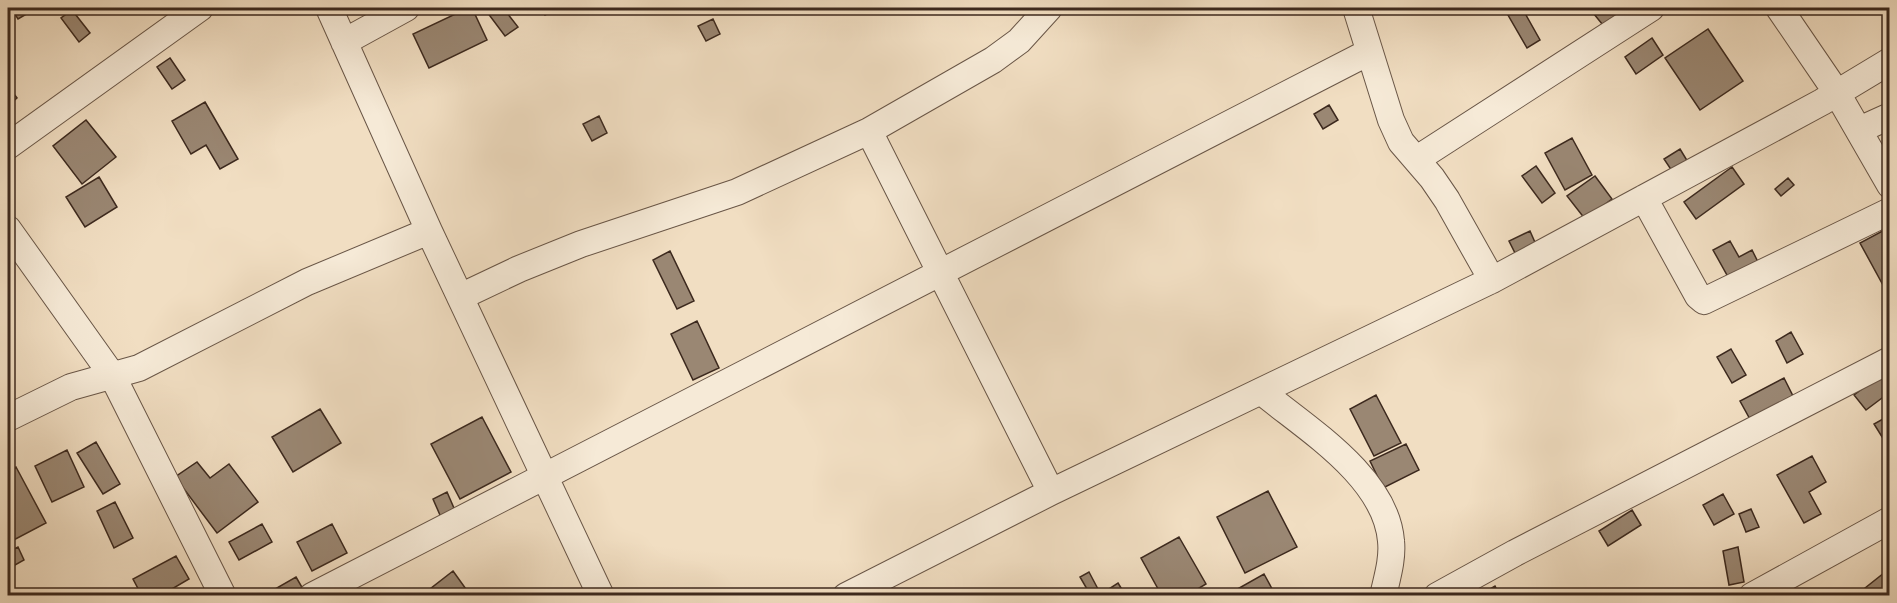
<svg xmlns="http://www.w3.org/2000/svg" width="1897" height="603" font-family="'Libre Bodoni',serif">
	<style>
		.building { fill: #9a8773; stroke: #3c291e; stroke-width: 1.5 }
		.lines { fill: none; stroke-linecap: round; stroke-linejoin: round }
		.minor-casing { stroke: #695647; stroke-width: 28 }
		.minor { stroke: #f6ead7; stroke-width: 26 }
	</style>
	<rect width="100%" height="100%" fill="#f1dec2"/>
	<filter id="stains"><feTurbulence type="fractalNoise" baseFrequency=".00333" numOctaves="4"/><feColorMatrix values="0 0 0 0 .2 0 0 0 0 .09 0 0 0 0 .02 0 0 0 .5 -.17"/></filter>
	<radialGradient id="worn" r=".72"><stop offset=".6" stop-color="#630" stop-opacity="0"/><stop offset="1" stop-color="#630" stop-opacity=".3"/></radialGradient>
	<!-- building -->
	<path class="building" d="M11,8h26l-19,11z
		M468,8h4l15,32 -58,28 -16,-34z
		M484,8h19l15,19 -13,9z
		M542,8h18l-15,7z
		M1522,8l18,32 -13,8 -19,-33z
		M1589,8h31l6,7 -19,15z
		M1870,8h13l-9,6z
		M72,10l18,23 -11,9 -18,-24z
		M713,19l7,15 -14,7 -8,-15z
		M1708,29l35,52 -43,29 -35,-52z
		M1652,38l11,17 -27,19 -11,-17z
		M170,58l15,22 -13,9 -15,-22z
		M8,86l9,12 -9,8z
		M205,102l33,57 -18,10 -14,-24 -15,9 -19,-33z
		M1329,105l9,15 -15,9 -9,-15z
		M599,116l8,17 -15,8 -9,-17z
		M86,120l30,37 -34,27 -29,-38z
		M1572,138l20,37 -27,15 -20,-37z
		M1680,149l11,18 -15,10 -12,-18z
		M1536,166l19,27 -13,10 -20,-27z
		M1732,167l12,17 -48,35 -12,-17z
		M1595,176l17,23 -27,20 -18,-23z
		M99,177l18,30 -32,20 -19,-30z
		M1788,178l6,7 -13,11 -6,-7z
		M1890,227v22l-5,3 5,8v38l-30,-55z
		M1530,231l7,16 -20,10 -8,-16z
		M1730,241l9,16 13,-7 9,18 -29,16 -19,-34z
		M670,251l24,50 -17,8 -24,-49z
		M697,321l22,47 -26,12 -22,-46z
		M1791,332l12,22 -16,9 -11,-22z
		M1731,349l15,26 -14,8 -15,-26z
		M1889,369l1,23 -24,18 -12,-15z
		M1784,378l10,20 -43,23 -11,-20z
		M1376,395l25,48 -27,13 -24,-47z
		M320,409l21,34 -48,29 -21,-35z
		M1890,415v22l-6,3 -10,-16z
		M482,417l29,55 -51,27 -29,-55z
		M96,442l24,42 -17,10 -26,-41z
		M1406,444l13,26 -36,18 -13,-27z
		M67,450l17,37 -32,15 -17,-36z
		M1812,456l14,26 -17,10 12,22 -17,9 -27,-48z
		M197,462l13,16 19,-14 29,38 -41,31 -42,-56z
		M16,467l30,56 -38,20v-72z
		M1268,491l29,56 -52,26 -28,-56z
		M447,492l10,23 -14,7 -10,-23z
		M1723,494l11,20 -20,11 -11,-20z
		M115,502l18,36 -19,10 -17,-37z
		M1751,509l8,18 -13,5 -7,-18z
		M1632,510l9,15 -33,21 -9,-15z
		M262,524l10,18 -33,18 -10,-18z
		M332,524l15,29 -35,18 -15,-29z
		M1179,537l27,47 -20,12h-24l-21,-38z
		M18,547l6,13 -16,9v-17z
		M1738,547l6,35 -15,3 -6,-34z
		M176,556l13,23 -29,17h-18l-9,-17z
		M1889,569l1,27h-35z
		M453,571l18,25h-36l-5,-7z
		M1089,572l10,19 -8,5 -11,-19z
		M1264,574l12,22h-51z
		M296,577l7,12 -11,7h-14l-3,-7z
		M1118,583l8,13h-28z
		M1495,586l5,10h-20v-1z"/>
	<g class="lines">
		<!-- minor casing -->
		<g class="minor-casing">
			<path id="minor" d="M329,8l100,223 172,365
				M1356,8l35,112 10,22 31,36 15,22 45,80
				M1779,8l58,85 53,92
				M344,42l62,-34
				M1859,130l31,-14
				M869,131l182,361
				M8,146l192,-138
				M1417,159l234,-151
				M1644,198l54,98 6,5 186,-90
				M8,229l104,146 111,221
				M460,297l59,-28 62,-25 156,-52 132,-61 124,-71 26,-19 30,-33
				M1262,392c45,37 124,85 129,149 2,18 -4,37 -8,55
				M8,418l63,-31 68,-19 168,-86 122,-51
				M312,596l1057,-544
				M846,596l205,-104 441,-212 330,-178 68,-41
				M1437,596l78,-43 375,-193
				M1752,596l138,-76"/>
		</g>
		<!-- minor -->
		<use href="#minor" class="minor"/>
	</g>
	<!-- margin -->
	<rect width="1897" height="603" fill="none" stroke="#f1dec2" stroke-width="30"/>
	<rect x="9" y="9" width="1879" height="585" fill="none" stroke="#3c291e" stroke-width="3"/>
	<rect x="15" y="15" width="1867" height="573" fill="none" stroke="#3c291e" stroke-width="1.5"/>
	<rect width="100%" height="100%" filter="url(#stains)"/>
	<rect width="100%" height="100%" fill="url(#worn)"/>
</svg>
